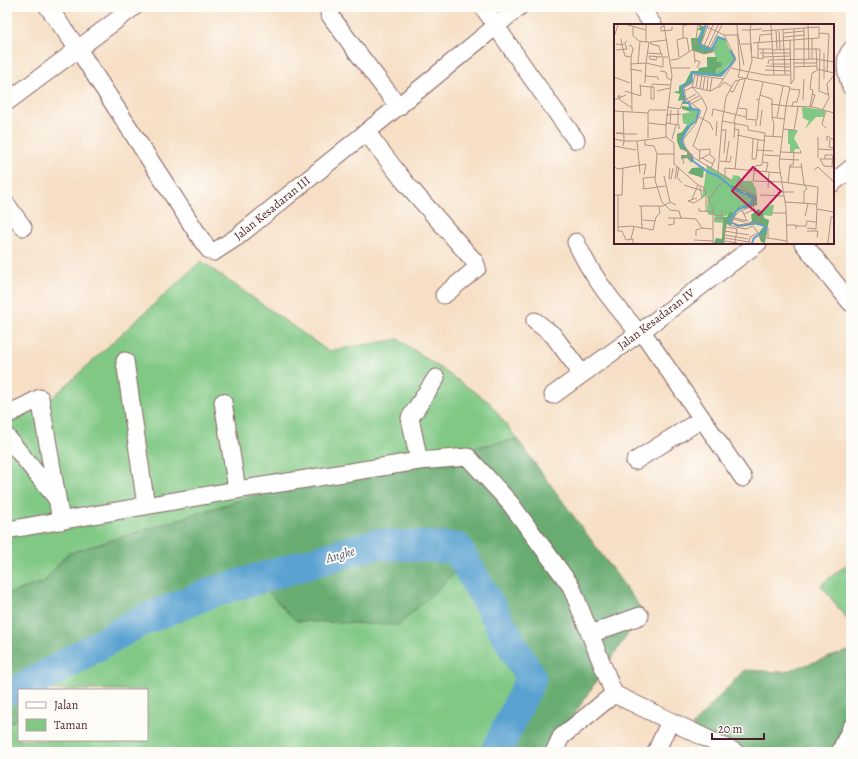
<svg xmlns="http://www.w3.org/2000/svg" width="858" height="759" font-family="Alegreya,serif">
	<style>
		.green { fill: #80c884; stroke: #657458 }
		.forest { fill: #68ac72; stroke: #59664e }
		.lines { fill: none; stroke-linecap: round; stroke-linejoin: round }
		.river { stroke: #59a1d0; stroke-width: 31 }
		.minor-casing { stroke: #866261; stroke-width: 19 }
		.minor { stroke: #fff; stroke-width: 17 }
		.labels { text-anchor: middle; stroke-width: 4; stroke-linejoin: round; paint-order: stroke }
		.street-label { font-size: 12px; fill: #4a1f2b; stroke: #fdfcf7 }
		.water-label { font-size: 13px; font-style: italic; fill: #515a75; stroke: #fdfcf7 }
		.inset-river { fill: none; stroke: #59a1d0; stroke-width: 2 }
		.inset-road { fill: none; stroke: #b19287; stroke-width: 1 }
		.view { fill: #c2185b; fill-opacity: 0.15; stroke: #c2185b; stroke-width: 2 }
		.inset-edge { fill: none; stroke: #4a1f2b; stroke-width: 2 }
	</style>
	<rect width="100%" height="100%" fill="#fdfcf7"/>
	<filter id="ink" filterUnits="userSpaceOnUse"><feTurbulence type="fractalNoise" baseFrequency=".025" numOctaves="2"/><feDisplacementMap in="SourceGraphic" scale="8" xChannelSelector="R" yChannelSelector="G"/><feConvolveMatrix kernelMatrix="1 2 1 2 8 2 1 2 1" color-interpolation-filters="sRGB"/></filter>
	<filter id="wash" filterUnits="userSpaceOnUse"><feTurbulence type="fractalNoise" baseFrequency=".012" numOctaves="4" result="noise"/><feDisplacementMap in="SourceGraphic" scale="16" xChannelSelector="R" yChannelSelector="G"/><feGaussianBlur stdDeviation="0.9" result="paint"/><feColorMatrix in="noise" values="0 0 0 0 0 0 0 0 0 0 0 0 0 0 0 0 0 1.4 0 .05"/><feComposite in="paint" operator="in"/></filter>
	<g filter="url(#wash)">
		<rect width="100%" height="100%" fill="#f6dfc5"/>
		<!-- green -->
		<path class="green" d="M201,261l127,90 70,-12 91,63 28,37 -222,44 -228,71 -23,28 -37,12v-190l45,-6z
			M851,561v63l-30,-39z
			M247,570l49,51 161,-50 70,83 -6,52 -28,46h-486v-29l9,-3 3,-4v24h128v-50h-112l25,-39 104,-55z"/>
		<!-- forest -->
		<path class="forest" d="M517,439l126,172 -76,114 -12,27h-62l28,-46 6,-52 -70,-83 -58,54 -103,-4 -49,-51 -83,26 -104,55 -25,39h-16v26l-3,4 -9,3v-129l37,-12 23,-28 228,-71z
			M851,650v102h-126l-33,-26 52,-56 40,2z"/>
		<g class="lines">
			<!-- river -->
			<path class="river" d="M20,690l119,-68 71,-29 165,-49 82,4 74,130 -35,74"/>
		</g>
	</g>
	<g filter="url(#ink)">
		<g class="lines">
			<!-- minor casing -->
			<g class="minor-casing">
				<path id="minor" d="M48,7l30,42 125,193 6,8 5,2 23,-15 190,-154 92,-76
					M483,7l43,63 50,70
					M640,7l13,18
					M329,14l28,38 42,55
					M851,50c-9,11 -4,25 0,37
					M7,102l127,-95
					M367,133l37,48 71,81 2,6 -33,27
					M833,183l18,-15
					M7,205l16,22
					M576,242c15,34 39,63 63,91
					M803,243l48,60
					M535,321l18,14 29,39
					M641,330l102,148
					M125,361l21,145
					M553,395l86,-62 119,-90
					M223,402l14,88
					M7,415l33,-17 21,123
					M7,437l50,62
					M419,461l-9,-43 26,-40
					M635,461l67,-42
					M7,530l230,-40 182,-29 49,-4 42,46 61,83 43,108 -53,43 -7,15
					M590,634l50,-18
					M614,694l121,58
					M656,752l14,-31
					M840,752l11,-24"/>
			</g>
			<!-- minor -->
			<use href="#minor" class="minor"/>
		</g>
	</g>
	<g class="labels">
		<!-- street labels -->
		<g class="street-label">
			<text transform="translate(272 208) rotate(-39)" y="4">Jalan Kesadaran III</text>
			<text transform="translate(656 319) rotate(-37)" y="4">Jalan Kesadaran IV</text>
		</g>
		<!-- water labels -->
		<g class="water-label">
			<text transform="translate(340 554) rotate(-16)" y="5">Angke</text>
		</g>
	</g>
	<!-- overview -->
	<g transform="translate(614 24)">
		<rect width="220" height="220" fill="#f6dfc5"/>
		<path d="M104,13l7,2 10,22 -5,2 -12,12 -2,-6 3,-1 -6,-20zM188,83l23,3 -1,7h-8l-11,12 4,-8 -6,-3zM79,84l6,1 -1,6 -7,11 -8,-3 -1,-9 9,-2zM174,106h10l-4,8 6,11h-5l-1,3h-4v-8h-2zM93,141l25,15 1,-5 6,1 5,5h8l4,8 1,7 -21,-10 1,4 15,8v5l-13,3 -6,7 -10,4 -1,6 -8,-1 1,-7h-6l-2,-4 1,-17 -6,5zM157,181h3l-2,11 -9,-1v-6z" fill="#80c884"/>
		<path d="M85,1l7,2 -5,17 12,4 1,4 -9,2 -13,-4 -1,-12h7l3,-7 -4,-2 3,-1zM93,33h10v5h4l1,4 -6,3 1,6 18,-14 -14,16 -29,-3 1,8 -11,7 3,11 8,8 -2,4 -9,-3v-3l7,1v-3h-7l1,-4 -5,1 2,-7 -7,-2 6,-1v-5l6,-3 6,-12h7l1,-3 8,-1zM73,101l4,1 -9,13 2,7 9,10 -1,7 -5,-5 -6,1v-4h6v-4l-7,-2 -3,-8v-7l5,-2zM90,143l-1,11 -15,-5 4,-5zM119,161l24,11v9l-12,4 -3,-3 -5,4 -6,16 -4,-2 -1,3 -2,16h-10l2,-5 6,1 1,-22h4l3,-6 3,2 6,-7 13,-3v-5h-3l-4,-6 -13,-2 -2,-3zM144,185l5,3 1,6 5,2 -4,23 -4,-1 -3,-8 6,-8 -6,-2 -18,3 12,-6 -1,-6z" fill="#68ac72"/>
		<path class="inset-river" d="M92,1l-7,14 3,9 10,1 6,-12 8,3M72,125l-5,-7 7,-15 8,-6 3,-11 -8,-1 -2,-6 -4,-1 -3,-16 9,-4 1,-9 30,2 13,-16 -5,-9M77,130l2,7 15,11 10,4 17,14 18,7 -2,7 -14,6 -8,11 9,5 16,-3 11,3 1,4 -12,8 -2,5"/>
		<path class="inset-road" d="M14,1l18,5M50,1l8,50 -6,50M73,1h-4v13h4l2,13M94,1l-7,19 9,4 12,-23M123,1l3,45 -2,7 52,10M157,1l3,50M194,1l1,34M50,2l-3,1v4l11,-1v-3M19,3v9l6,5 7,1M190,4v39M128,6h8l1,-5M162,6l1,19M169,6l2,45M148,7l57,-4M165,7l1,18M170,9l20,-2M205,9l10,1 -2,38M110,11h14M124,11l6,30M0,13l4,-12M170,13l21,-2M176,16l1,44 3,-5v-50M13,17l-5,4 3,11 6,1 1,54M36,18l1,2 8,2 2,8M36,18l16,-2M144,18v16M145,18l1,-7 12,-1M139,19l66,-5v-11M2,20l6,1 -1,-6M127,20h10v7M15,22l2,-1 2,4 -2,8M81,22l3,-21M90,22l9,-21M94,23l10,-22M202,24l1,21 17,4M144,25h15M180,25h26l-1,42 10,4M2,26l11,-1 -2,-5M80,26l1,13M159,26l17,-1M34,29l14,1v3l-13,-1M146,29h30M35,32l1,3 6,1 1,-3M65,33l-2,-17 6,-2M138,33l11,2v-10M149,33l27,-1M198,35v-21M57,36l7,-1 14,-9 12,4 8,-2 6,-7M81,36l5,2 -3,6M24,39l2,-21M32,39l17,4v-10h5M180,39h22M16,40l16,-1 3,-21h-3v-17M154,40l1,-4 47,-1 18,3M157,40h19M152,42l24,1M180,43l22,-1M57,44h19M117,44l18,4M16,45l12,2M151,46l25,1M46,47l6,1 1,6 4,2M136,48l15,3h25M31,52l13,1v3M0,53l16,6M133,54l5,-17 -2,-31 12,-1M210,55v-26M31,59l1,-20M38,60l18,1M26,62l11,1h3v12h-3v-12l1,-2M82,63l2,-12M86,64l2,-13M105,64l5,-6 8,5M89,65l2,-13M176,65l10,1 -3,12h-4l-1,4M93,66l1,-12M11,67l16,5 -1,-12M43,67l13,-3M96,67l2,-13M116,67l3,1 6,-12M69,68l9,-5 3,-12 28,4M146,71l12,4v18M7,72h-3l2,4 12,8M72,75l15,12 -5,12 -13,17 2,7 9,11 39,23M72,75l-2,-11 9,-6M142,75l3,1 -2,20M0,76l12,-5M145,76l4,-18M189,76l1,-21M74,78l11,-6M77,80l11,-6M157,80l15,2 4,-19M53,83l13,2 3,-8 13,-7M196,83l3,-17 -3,-1 2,-16 6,-3M197,83l4,-12 -3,-1M124,84l9,1 -1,8M209,85l6,-11 -2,-14 7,-9M0,87l34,2v10l18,2v12l8,6v21l24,21 5,2 10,21v35M9,87l1,30h13l3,32M212,87l-4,13 4,4M34,89l1,-3h17M52,91l15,-1M98,92l1,-7 33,8v2l10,1v6M85,93l11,6 3,7M163,93l6,-31M108,97l26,5v4l17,3M120,98l11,-43M52,99l13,2v4M56,99l1,-13M64,101v-15M146,102l2,-16M169,105l11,1 4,-23M108,106h4l-2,23M151,109l-3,32 -7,1 -2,15 29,1M9,110l-7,-1h7M9,110h14M123,111l28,6M102,112l1,-15M151,112l17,1M159,112l1,-12 -2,-7 12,2M34,114v-14M120,114l1,-16M0,115l10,2 -1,5M58,115l4,-14M139,115l-1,20h4l2,-19M216,115l-1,8 5,1M31,116v5l9,1 3,8 -2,26 7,22 8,8 9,1 2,7 15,1 6,9 11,1M23,117l30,-4M213,117v-5l7,4M0,122l22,4M204,125l16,1M70,126l5,3 1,7M85,126l11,-1v5l-10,5M143,126l16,1M167,128l20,1 -1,-3M43,130h17M95,130l6,5 -4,9M150,131l16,1M88,134l11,6M204,134v-21M166,135l19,1M211,135v-4h8l-1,11M220,135h-14l4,7 10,1M85,137l1,-10 -7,-5 14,-38 -5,-10 -10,-11 18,4 8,-4 18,-28 -12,-24 -17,-8M106,137l10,1 1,-6M112,138l3,-21M149,138l5,1 -2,9M187,139l3,21M70,140l-2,-8 7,1M176,141h3l1,-12M0,143l4,2 28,-5 -2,11M65,143l-2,10 5,6M175,143h13M56,144l-1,10 2,1 2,-11M121,145l4,-39 -4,-1M200,146l4,-3 16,15M104,148l4,-49 4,-26 9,-16 12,-3M50,152l6,26 6,3M61,155l2,-13M168,158l36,5 -1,18M174,159l2,-18M70,161l19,6M127,161l2,-4 -5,-2 -1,5 18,11v7l-2,4 -15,6 -7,10 8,3 23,-4 6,7v10M28,164l2,1 -1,-11 12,-1M154,164l1,-16M30,165l21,-3M0,171h8l1,-27M4,171v36h4l4,9 7,-1v4M146,171l24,1M163,172l2,-4h15M83,174l-9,3 6,2 8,-5 -2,-11M78,175l6,-14M95,176l9,-14 7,-5v-13l55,5M171,178l31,2 1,5 17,3M190,179v-12l3,-2 -3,-5M25,182h24l7,-4M27,182l1,23M139,182l7,15M85,184v3l15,1M128,186l5,11M92,188v-16M157,189h15M130,190l11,-5M100,191l8,1v-7M191,192l3,-12M54,194h14M120,194l14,3M100,195l9,-1v3M118,195l13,3M29,196l12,1M112,198l5,4 15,3 7,-3 8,11 26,4M54,201l6,-1v-6M172,201h10v4M182,202h10l1,-5 9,1M4,203l14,-1 21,4 3,-13 4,-4 -1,-7M193,204l9,1 1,-20M111,207l24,4M193,207h11l-1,6M111,211l23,4M82,212v-6l6,-2M111,214l24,4M17,215l3,-12M80,216l19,1M111,217l12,2M110,219l1,-16 12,2M121,219l2,-14M135,219l1,-6 8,-4M173,219l-1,-35 -7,-44 7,-58 27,1 21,6M214,219l3,-26h3"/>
		<path class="view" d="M139,143l28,24 -22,24 -27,-24z"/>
		<rect width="220" height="220" class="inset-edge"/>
	</g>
	<!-- margin -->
	<rect width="858" height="759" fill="none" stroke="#fdfcf7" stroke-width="24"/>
	<!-- legend -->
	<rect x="18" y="689" width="130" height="52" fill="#fdfcf7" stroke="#b5a4a5"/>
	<rect x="26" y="702" width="20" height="6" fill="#ffffff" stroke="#b5a4a5"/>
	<text x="54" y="709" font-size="12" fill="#4a1f2b">Jalan</text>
	<rect x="26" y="719" width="20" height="12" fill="#80c884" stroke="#b5a4a5"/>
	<text x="54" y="729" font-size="12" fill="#4a1f2b">Taman</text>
	<!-- scale -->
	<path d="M712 733v6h52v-6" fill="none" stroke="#4a1f2b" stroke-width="2"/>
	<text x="718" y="733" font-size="12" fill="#4a1f2b" stroke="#fdfcf7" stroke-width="3" paint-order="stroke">20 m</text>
</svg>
